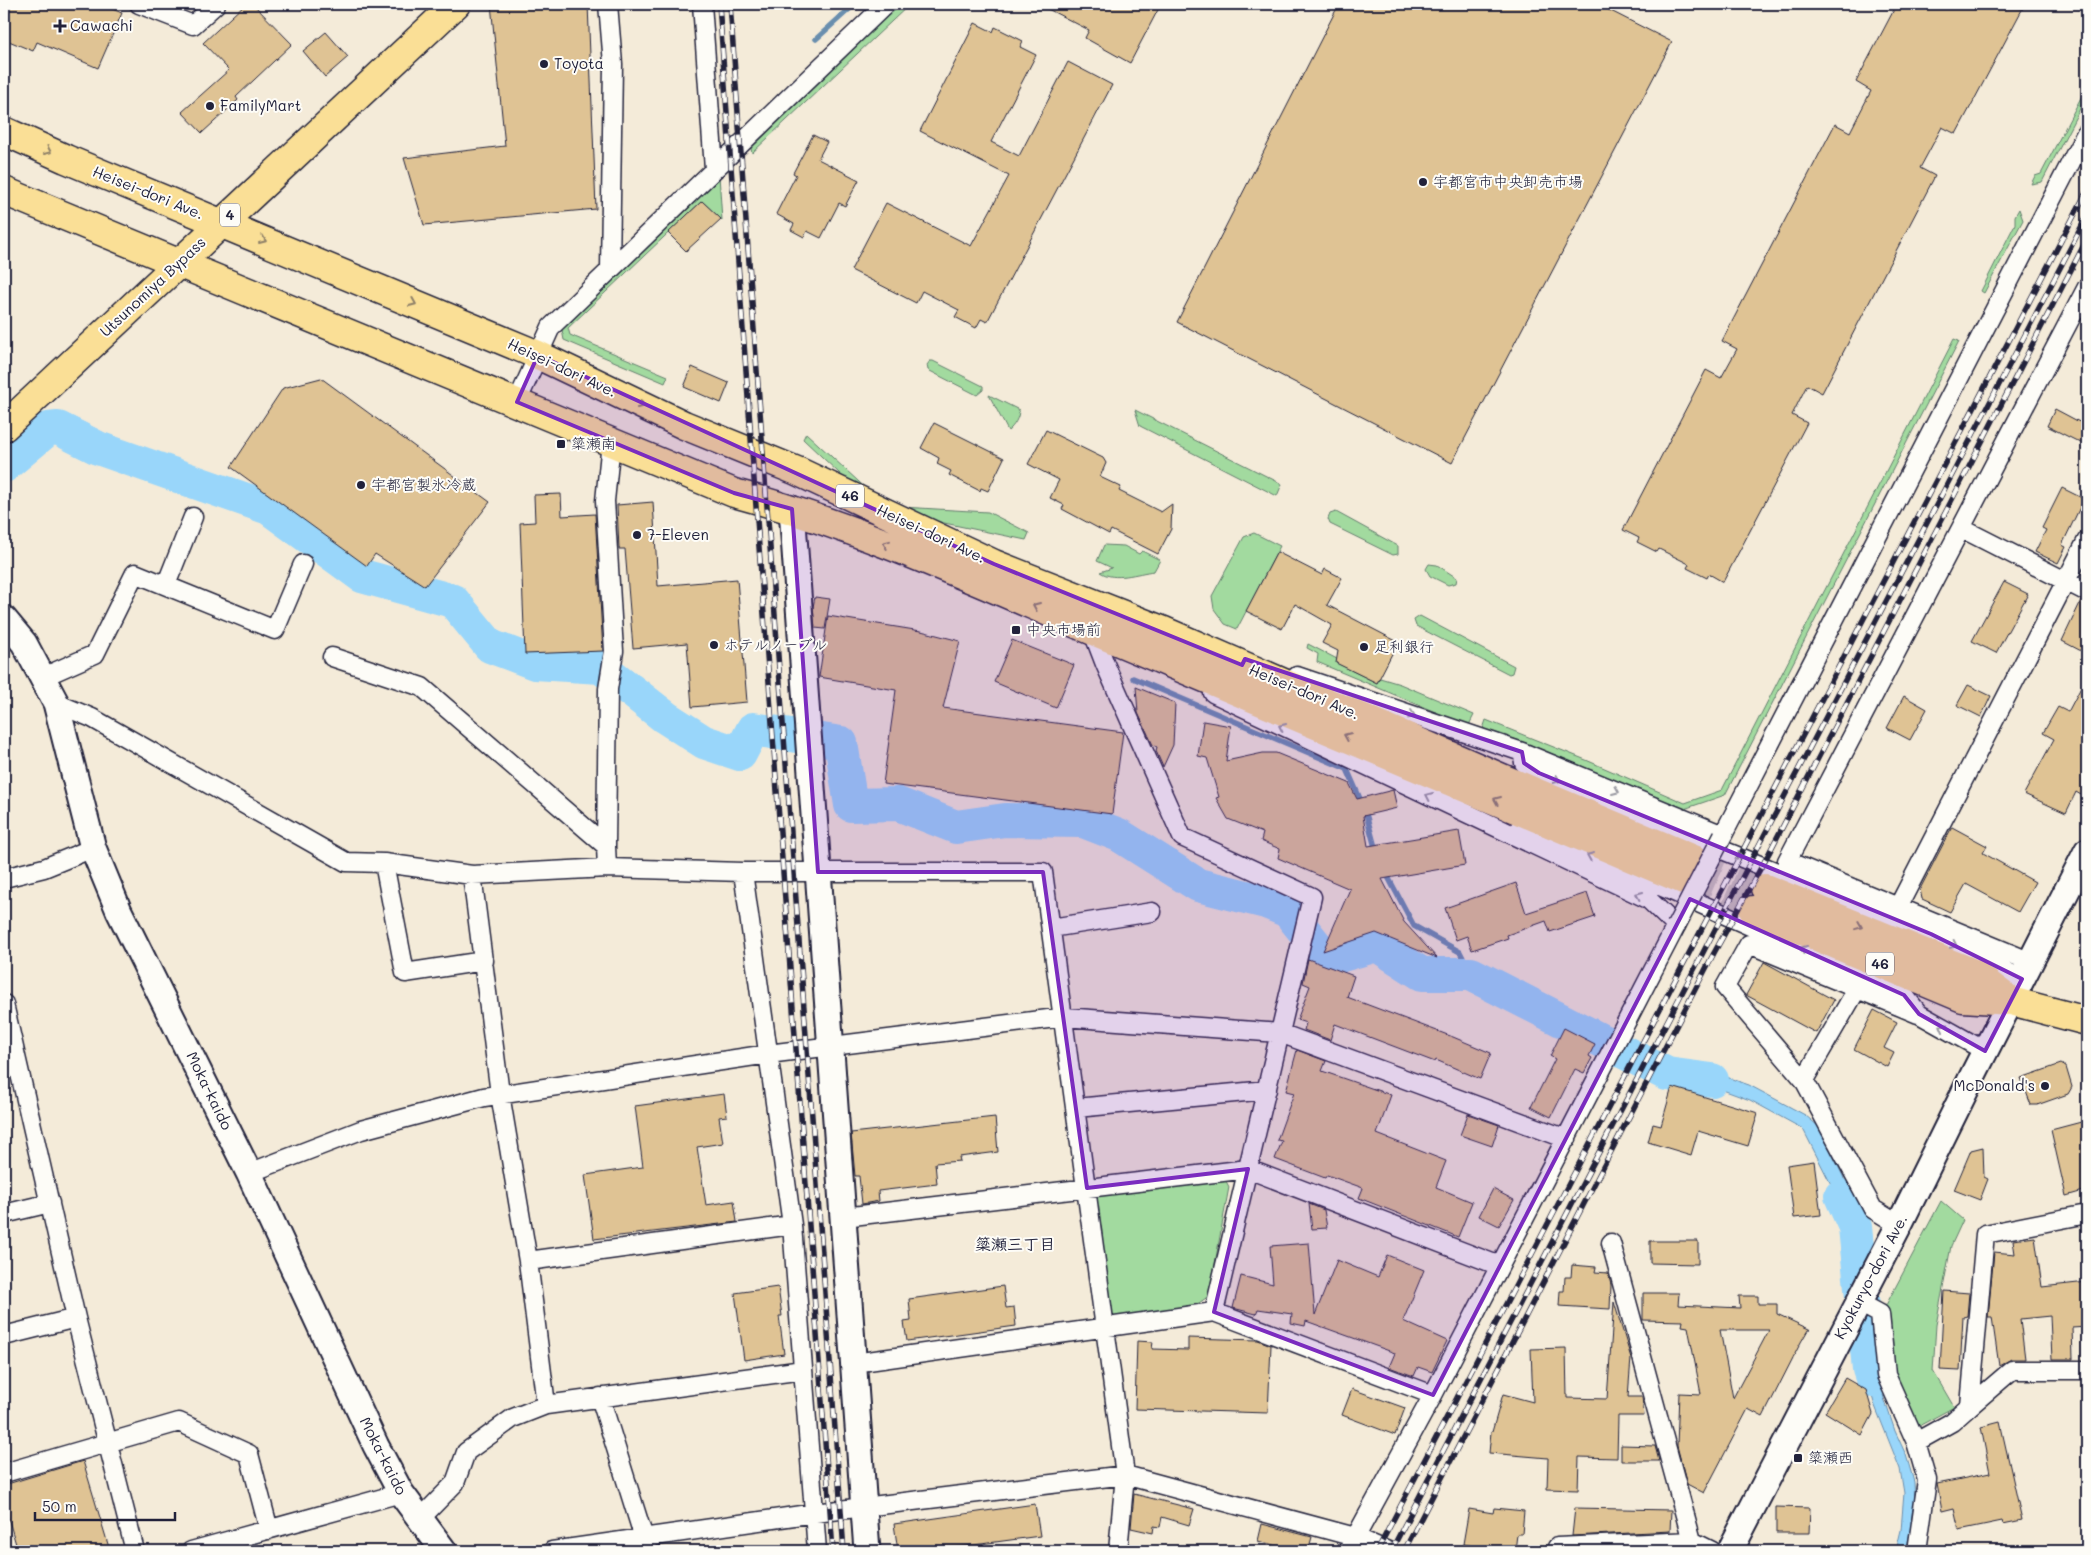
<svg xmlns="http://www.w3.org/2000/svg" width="2091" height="1555" font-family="Mali,'Klee One',sans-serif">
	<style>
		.green { fill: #a2da9f; stroke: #627e6d }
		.water { fill: #99d6fa; stroke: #698eae }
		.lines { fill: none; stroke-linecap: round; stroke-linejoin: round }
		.shore { stroke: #526a87; stroke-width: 1 }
		.stream { stroke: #698eae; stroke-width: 5.5 }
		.river { stroke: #99d6fa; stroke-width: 34 }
		.building { fill: #dfc394; stroke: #22223b; fill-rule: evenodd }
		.primary-tunnel { stroke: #cac3b9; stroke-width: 28; stroke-dasharray: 28 14; stroke-linecap: butt }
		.street-casing { stroke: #22223b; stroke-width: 21 }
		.secondary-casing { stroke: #22223b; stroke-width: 29 }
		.primary-casing { stroke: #22223b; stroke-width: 31 }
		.highway-casing { stroke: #22223b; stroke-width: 31 }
		.street { stroke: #fdfcf7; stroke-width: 18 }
		.secondary { stroke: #fdfcf7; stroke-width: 25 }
		.primary { stroke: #fadf96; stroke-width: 28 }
		.highway { stroke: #fadf96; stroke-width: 28 }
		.rail-casing { stroke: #22223b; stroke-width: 5.5 }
		.rail { stroke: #fdfcf7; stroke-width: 4; stroke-dasharray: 11; stroke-linecap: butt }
		.street-bridge-casing { stroke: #22223b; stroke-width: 21; stroke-linecap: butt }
		.street-bridge { stroke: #fdfcf7; stroke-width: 18 }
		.oneway { stroke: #8e8068 }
		.oneway2 { stroke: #9a9aa2 }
		.marked { fill: #7b2cbf; fill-opacity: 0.2; stroke: #7b2cbf; stroke-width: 4; stroke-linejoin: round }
		.poi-dot { fill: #22223b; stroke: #fdfcf7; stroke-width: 2 }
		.labels { text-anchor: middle; stroke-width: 4; stroke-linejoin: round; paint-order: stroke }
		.shield { fill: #fdfcf7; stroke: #646373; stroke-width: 1 }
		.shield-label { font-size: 14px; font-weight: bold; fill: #22223b }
		.poi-label { font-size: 15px; fill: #22223b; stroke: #fdfcf7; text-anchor: start }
		.street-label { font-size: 15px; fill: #22223b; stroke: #fdfcf7 }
		.neighbourhood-label { font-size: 16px; font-weight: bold; fill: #22223b; stroke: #fdfcf7 }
	</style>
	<rect width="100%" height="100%" fill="#f4ebd9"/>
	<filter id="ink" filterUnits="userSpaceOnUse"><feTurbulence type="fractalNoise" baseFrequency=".02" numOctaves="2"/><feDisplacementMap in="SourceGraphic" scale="10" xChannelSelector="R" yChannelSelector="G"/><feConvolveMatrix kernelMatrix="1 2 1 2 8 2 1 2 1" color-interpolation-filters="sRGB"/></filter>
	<g filter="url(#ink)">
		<!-- green -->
		<path class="green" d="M900,4h10l-158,149 -2,-9z
			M2087,86v9l-45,87 -11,2 4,-8 6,-2z
			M719,175l3,45 -20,-19 -134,127 2,7 98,41 -3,7 -101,-43 -3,-15z
			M2019,209l4,11 -39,73 -3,-2 34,-67v-8z
			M1954,339l5,2 -234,454 -41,14 -158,-66 -43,-14 3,-9 100,40 99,43 37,-13z
			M930,361h3l50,25v4l-6,5 -49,-25 -1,-5z
			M989,395l30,15c0,8 -5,16 -11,21z
			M1135,410l147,74 -5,12 -137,-70z
			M806,433l79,73 103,6 41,21 -3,7 -149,-31 -74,-70z
			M1336,512l62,34v8l-5,1 -63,-31 -2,-5 2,-5z
			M1254,533l26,13 -43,83 -12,-5 -11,-15 -2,-13 32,-59z
			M1104,545l20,1 15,8 3,-3 18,9 -6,11c-17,2 -39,11 -54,1l12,-4 -15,-7z
			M1429,564l8,1 20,13 -1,5 -8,2 -18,-9 -4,-7z
			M1420,616l94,50 -2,7 -3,1 -93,-48 -2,-6z
			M1308,644l29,15v4l40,20 3,-5 20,6 74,31 -5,10 -10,-3 -142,-60 1,-8 -11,-6z
			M1224,1177l5,10 -20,109 -13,9 -82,13 -8,-10 -13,-109 6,-8z
			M1941,1201l22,19 -12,26 -15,79 -3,46 21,36 -37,20 -24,-54 -8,-66z"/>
		<!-- water -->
		<path class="water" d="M1672,1064l40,8 37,13 56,30 13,11 25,50 18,51 -12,25 -2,-36 -44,-87 -53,-29 -30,-11 -55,-11z
			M1870,1328l4,40 21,63 11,24 8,27 1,27 -9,42h-10l5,-21 3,-37 -4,-24 -25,-63 -11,-36 -4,-23z"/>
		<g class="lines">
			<!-- shore -->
			<path class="shore" d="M1676,1070l34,7 5,2v2l-2,2 -39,-8z"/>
			<!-- stream -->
			<path class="stream" d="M816,39l39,-35
				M1133,678l214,91 18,41 11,41
				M1386,873l28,53 46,26 11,22"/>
			<!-- river -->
			<path class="river" d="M4,466l44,-37 10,-1 40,20 171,60 93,68 91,25 37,45 45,17 66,4 64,50 39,25 36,12 13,-25 88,14 10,62 47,-1 58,23 49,-7 78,1 36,14 79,50 68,17 22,9 34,42 17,3 38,-11 45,29h49l196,100 45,6
				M1841,1196l14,31 14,142 4,12"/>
		</g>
		<!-- building -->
		<path class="building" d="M4,4h96l22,9 -24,55 -61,-26 -4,9 -29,-12z
			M245,4h8l39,40 -56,53 2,3 -36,33 -20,-21 47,-42 -26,-27z
			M491,4h97l8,205 -172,16 -20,-67 101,-12z
			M1038,4h123l-31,59 -45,-25 4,-8z
			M1339,4h258l75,38 -220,421 -275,-141z
			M1897,4h128l-69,130 -14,-7 -22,41 15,8 -113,217 -15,-8 -15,30 15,8 -84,159 -14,-8 -2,4 -20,-10 2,-4 -30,-15 -2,3 -20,-10 2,-4 -16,-8 83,-160 15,8 16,-29 -15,-8 113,-217 15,8 21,-41 -15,-9z
			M975,23l18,9 2,-5 28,14 -3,6 16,8 -45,87 28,14 49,-94 44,23 -125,237 -6,-3 -5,9 -21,-11 4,-7 -37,-19 -6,12 -65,-33 35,-67 85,43 38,-70 -89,-45z
			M326,32l22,25 -23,20 -22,-26z
			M813,135l14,7 -9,17 41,21 -14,26 -6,-3 -18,35 -14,-7 -3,6 -13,-7 3,-6 -18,-10 20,-39 -3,-2z
			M702,201l19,18 -35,32 -18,-18z
			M692,367l37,16 -8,20 -37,-16z
			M321,378l169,124 -65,84 -50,-32 -8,12 -136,-99 52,-79z
			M2055,409l32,17v20l-40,-20z
			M934,423l70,35 -16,33 -7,-3 -1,3 -31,-16 2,-4 -14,-7 2,-6 -18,-10z
			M1046,430l57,28 3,5 -6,14 21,10 -2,4 42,21 11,-8 -1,25 -13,25 -47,-24 -2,4 -47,-25 2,-4 -14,-7 9,-18 -31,-16z
			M2062,488l22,11 -22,46 4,2 -8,16 -23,-11 11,-22 -4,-2z
			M561,494l1,22 33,-2 8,137 -78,3 -5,-131 15,-1 -1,-27z
			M653,502l5,84 79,-7 10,123 -55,5 -5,-64 -54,5 -8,-99h-6l-2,-44z
			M1277,552l45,23 3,-6 17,9 -15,27 71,37 -21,41 -41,-20 2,-12 -16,-8 10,-18 -37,-21 -13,25 -36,-18z
			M2004,582l24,12 -32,59 -24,-12z
			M815,597l15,2 -5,30 -10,-1 -2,-21z
			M2081,601l6,2v51l-25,-13z
			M828,616l93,15 39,10 -17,67 180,24 -11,82 -229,-30 13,-94 -77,-13z
			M1012,640l62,25 -18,43 -62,-26z
			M2087,676v108l-6,11 -5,-3 -10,21 -42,-19 30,-55 -11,-6 15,-26 10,5z
			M1968,685l23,11 -10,21 -24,-12z
			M1136,687l39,16 -2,42 -10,22 -7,-16 1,-4 -4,-2 -15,-32z
			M1904,696l23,13 -17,31 -23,-12z
			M1203,721l28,5 -5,35 37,-8h13l73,30 8,16 36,-9 4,18 -34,8 5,30 91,-15 6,34 -83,14 22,43 33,36 -61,-25 -53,18 27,-62 -72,-31 2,-9 -19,-8 2,-8 -35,-14 -12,-21 3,-1 -12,-39 -9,-2z
			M1952,827l35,19 -4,7 52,29 -17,30 -52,-28 -16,28 -28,-13 -2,-10z
			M1516,883l10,30 61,-20 8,24 -45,15 -4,-11 -39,14 1,3 -36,12 -5,-14 -11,4 -11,-32z
			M1308,959l46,17 -7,21 106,40 38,16 -11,26 -44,-19 -1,2 -100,-38 -5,16 -26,-10 2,-7 -9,-3 13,-34 -7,-3z
			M1764,962l70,38 -18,33 -70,-38z
			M1874,1010l23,12 -13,26 10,5 -7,14 -33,-18z
			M1564,1028l31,16 -6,12 3,2 -8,15 -9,-4 -24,48 -20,-10 24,-48 -5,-3z
			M1297,1050l29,11 -4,10 69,24 -14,39 69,27 -10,26 36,15 -14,35 -99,-39 4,-10 -36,-13 -2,3 -50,-19 7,-18 -5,-1 17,-47 -8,-2z
			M2061,1064l5,3 6,20 -4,7 -31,11h-6l-10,-27z
			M1672,1087l86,26 -10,33 -50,-15 -7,24 -43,-13 5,-18 8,2z
			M724,1094l3,22 -8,1 4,26 -26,4 9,58 28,-4 3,21 -143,17 -9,-64 58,-8 -8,-61z
			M1468,1114l31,11 -7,21 -32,-11z
			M995,1117l3,35 -39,5 1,4 -25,2 2,21 -59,7 1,10 -17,3 -3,-28h-4l-4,-43z
			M2085,1121l2,8v61l-21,6 -15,-66z
			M1983,1147l1,30 4,2 -8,21 -26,-10 17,-40z
			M1814,1161l7,54 -27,3 -7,-53z
			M1493,1189l21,11 -15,26 -20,-10z
			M1309,1204l15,6 3,18 -15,1z
			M2035,1237l7,50 45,-5v45l-15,1 1,31h-21l-2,-43 -30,3 5,40h-14l-12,7 -7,-49h-4l6,-65 21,2 -2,-14z
			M1650,1241h48v23l-48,-1z
			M1309,1243l6,72 22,-55 41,17 9,-22 37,15 -21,51 44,20 -15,31 -14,-5 -4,9 -25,-9 6,-14 -89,-32 -1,5 -14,-3 1,-9 -34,-5 -2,5 -23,-6 8,-32 32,8 -3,-38z
			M1572,1265l24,2 -1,5 13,1 3,12 -1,24 -51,-3 1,-15h4l1,-14h6z
			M1003,1286l3,22 8,-1 2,19 -109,15 -3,-19 7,-1 -2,-22z
			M778,1287l4,29h-3l5,38 -40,6 -9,-67z
			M1944,1291l25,2 -2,23 -4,1 -3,54 -20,-1z
			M1643,1293h36l-1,12 62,3 -1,-12h19v8h19v10l34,16h-3l-7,12 -38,75 -15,-8 -44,84 -17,-9 -10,-38 2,-53 22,1 -13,-67 -6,-1 1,-5 -40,-1zM1720,1330h49l-36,68z
			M1614,1302l17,56 -3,39h14l2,19h-26l-1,42 -38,-1 -1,33 -31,-1 1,-31 -59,-5 2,-21h1l11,-38 30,8 -2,-53 35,-1 1,50 40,1z
			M1188,1338l70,2 13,5 -3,68 -133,-4 2,-68 16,1 -1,7 36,1z
			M1845,1378l21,12 7,24 -11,21 -37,-23z
			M1352,1389l53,19 -10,27 -53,-20z
			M2000,1422l22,98 -19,4 -1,-3 -43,9 -5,-22 -12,3 -5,-27 53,-11 -9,-46z
			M1621,1445l34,1 4,15h-38z
			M83,1461l27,90h-92l-14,-47v-19z
			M1134,1494l60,15 -5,16 -27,-8 -2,10 -6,-1 -1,7 -22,-5z
			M1035,1504l5,32 -111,15h-31l-4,-27z
			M1776,1507l34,1 -1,25h-33z
			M1494,1508l30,3 -2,23h-5l-2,17h-14l-38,-7 6,-35 24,4z
			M1575,1508l96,2 -1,21 -98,5z
			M1262,1524l50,13 -4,14h-10l-40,-10z"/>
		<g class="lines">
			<!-- primary-tunnel -->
			<path class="primary-tunnel" d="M1696,860l69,28
				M1686,881l67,29"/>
			<!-- street casing -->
			<g class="street-casing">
				<path id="street" d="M139,4l54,21 23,-21
					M608,4l5,60 -3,206
					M702,4l12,165
					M517,402l34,-75 335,-323
					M1961,528l126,64
					M166,585l27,-68
					M1092,630l13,34 77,173 130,60 -98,415
					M332,657l90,30 184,159
					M1297,676l225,76 201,83 364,-704
					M43,677l52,-23 40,-81 140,57 28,-66
					M1213,693l435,206 28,27 -243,469 -85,156
					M56,703l36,15 254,144 38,1 88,12 135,-7 136,4h300l82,603 -7,76
					M1523,755l1,8 15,10 156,66 236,95 91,45
					M1520,827l154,65 230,103 15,19 66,37
					M384,863l21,110 79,-12
					M607,868l-1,-22 2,-157 6,-38 -9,-150 6,-59
					M743,872l49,353 25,326
					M472,875l28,219 28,167 18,144 257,-35
					M4,878l40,-10 49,-20
					M1898,907l189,-367
					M1051,928l101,-16
					M2031,962l-244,-101 300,-574
					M4,1004l72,314 59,233
					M1804,1080l53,-91
					M1076,1108l191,-18
					M249,1173l112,-43 123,-33 284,-43 296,-37 216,16 287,106
					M4,1214l46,-11
					M844,1217l404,-48 252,97
					M1899,1225l-26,-16 -69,-129 -79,-93 24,-43 169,70
					M1611,1243l81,298 20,10
					M528,1261l264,-36
					M1858,1302l22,12 6,61 30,67
					M4,1336l72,-18
					M854,1363l360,-51 219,83
					M600,1397l48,154
					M1970,1406l42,-36h75
					M4,1473l175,-51 70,32 20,76
					M420,1519l35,-36 11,-31 47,-34 33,-13
					M1557,1547l135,-6
					M191,1551l210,-58
					M552,1551l263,-38 310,-38 230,62 33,14
					M1917,1551l10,-71 -11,-38 36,-20 18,-16 15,-172 102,-20"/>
			</g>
			<!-- secondary casing -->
			<g class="secondary-casing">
				<path id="secondary" d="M792,509l75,1042
					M4,619l20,24 32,60 37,145 26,63 130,262 127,273 25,47 43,58
					M1730,1551l169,-326 76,-154 112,-220"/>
			</g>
			<!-- primary casing -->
			<g class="primary-casing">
				<path id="primary" d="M4,131l62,28 472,196 146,70 113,46 197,93 170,67 338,147 194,82
					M4,191l730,302c123,33 239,87 357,137 199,83 398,166 595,251
					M1765,888l209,85 37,28
					M1753,910l210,88 48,3 76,20"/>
			</g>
			<!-- highway casing -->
			<g class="highway-casing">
				<path id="highway" d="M4,427l452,-423"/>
			</g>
			<!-- street -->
			<use href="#street" class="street"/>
			<!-- secondary -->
			<use href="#secondary" class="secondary"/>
			<!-- primary -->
			<use href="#primary" class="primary"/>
			<!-- highway -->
			<use href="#highway" class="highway"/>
			<!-- rail casing -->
			<g class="rail-casing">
				<path id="rail" d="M719,4l114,1547
					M730,4l114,1547
					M1377,1551l710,-1360
					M1391,1551l696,-1335
					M1404,1551l310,-598 55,-100 318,-614"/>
			</g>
			<!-- rail -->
			<use href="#rail" class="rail"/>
			<!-- street-bridge casing -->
			<g class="street-bridge-casing">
				<path id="street-bridge" d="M1676,926l47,-91"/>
			</g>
			<!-- street-bridge -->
			<use href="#street-bridge" class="street-bridge"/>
		</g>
		<!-- one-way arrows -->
		<defs><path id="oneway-chevron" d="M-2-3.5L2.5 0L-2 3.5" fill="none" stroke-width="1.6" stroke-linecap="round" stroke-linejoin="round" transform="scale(1.25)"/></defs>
		<g class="oneway">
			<use href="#oneway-chevron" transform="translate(48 151) rotate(24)"/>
			<use href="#oneway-chevron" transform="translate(263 240) rotate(23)"/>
			<use href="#oneway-chevron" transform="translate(413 303) rotate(23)"/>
			<use href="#oneway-chevron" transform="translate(641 405) rotate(25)"/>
			<use href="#oneway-chevron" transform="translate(886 544) rotate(-158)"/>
			<use href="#oneway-chevron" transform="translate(1036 606) rotate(-157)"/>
			<use href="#oneway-chevron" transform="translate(1347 736) rotate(-157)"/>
			<use href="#oneway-chevron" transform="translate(1497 800) rotate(-157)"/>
			<use href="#oneway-chevron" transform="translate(1859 926) rotate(22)"/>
		</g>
		<g class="oneway2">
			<use href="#oneway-chevron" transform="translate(1412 715) rotate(19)"/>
			<use href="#oneway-chevron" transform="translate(1282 727) rotate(-155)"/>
			<use href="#oneway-chevron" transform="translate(1557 780) rotate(23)"/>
			<use href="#oneway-chevron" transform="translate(1616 791) rotate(23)"/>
			<use href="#oneway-chevron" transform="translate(1429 796) rotate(-155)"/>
			<use href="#oneway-chevron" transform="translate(1590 856) rotate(-157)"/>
			<use href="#oneway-chevron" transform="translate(1739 856) rotate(22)"/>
			<use href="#oneway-chevron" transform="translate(1639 895) rotate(-155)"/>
			<use href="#oneway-chevron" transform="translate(1954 945) rotate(26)"/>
			<use href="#oneway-chevron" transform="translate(1803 949) rotate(-156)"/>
			<use href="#oneway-chevron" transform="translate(1943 1027) rotate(-151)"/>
		</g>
	</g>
	<!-- marked area -->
	<path class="marked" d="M538,355l456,209 248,101 3,-6 277,93 2,11 15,10 392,161 91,45 -37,72 -66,-37 -15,-19 -214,-96 -257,496 -219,-83 34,-143 -161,19 -44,-316h-225l-26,-363 -58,-16 -217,-91z"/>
	<!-- markers -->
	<g class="poi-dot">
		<path d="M57.5 18.5h5v5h5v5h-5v5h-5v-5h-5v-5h5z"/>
		<circle cx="544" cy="64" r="5"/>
		<circle cx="210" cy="106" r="5"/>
		<circle cx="1423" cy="182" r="5"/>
		<rect x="556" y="439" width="10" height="10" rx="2.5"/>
		<circle cx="361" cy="485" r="5"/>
		<circle cx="637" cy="535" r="5"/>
		<rect x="1011" y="625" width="10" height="10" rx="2.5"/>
		<circle cx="714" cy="645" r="5"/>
		<circle cx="1364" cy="647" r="5"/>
		<circle cx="2045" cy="1086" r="5"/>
		<rect x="1793" y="1453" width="10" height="10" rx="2.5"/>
	</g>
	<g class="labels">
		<!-- shield labels -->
		<g class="shield">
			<rect x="220" y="203.5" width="20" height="23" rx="4"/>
			<rect x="836" y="484.5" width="28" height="23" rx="4"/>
			<rect x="1866" y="952.5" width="28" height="23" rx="4"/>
		</g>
		<g class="shield-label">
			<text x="230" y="220">4</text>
			<text x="850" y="501">46</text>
			<text x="1880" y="969">46</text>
		</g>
		<!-- poi labels -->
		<g class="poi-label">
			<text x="70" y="31">Cawachi</text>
			<text x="554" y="69">Toyota</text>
			<text x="220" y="111">FamilyMart</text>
			<text x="1433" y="187">宇都宮市中央卸売市場</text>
			<text x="571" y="449">簗瀬南</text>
			<text x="371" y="490">宇都宮製氷冷蔵</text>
			<text x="647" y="540">7-Eleven</text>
			<text x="1026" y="635">中央市場前</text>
			<text x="724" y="650">ホテルノーブル</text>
			<text x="1374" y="652">足利銀行</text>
			<text x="2035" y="1091" text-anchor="end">McDonald's</text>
			<text x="1808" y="1463">簗瀬西</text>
		</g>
		<!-- street labels -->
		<g class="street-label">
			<text transform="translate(148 193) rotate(22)" y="5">Heisei-dori Ave.</text>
			<text transform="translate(153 287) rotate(-43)" y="5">Utsunomiya Bypass</text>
			<text transform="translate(562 368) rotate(25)" y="5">Heisei-dori Ave.</text>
			<text transform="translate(931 534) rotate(25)" y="5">Heisei-dori Ave.</text>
			<text transform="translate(1304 692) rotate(23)" y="5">Heisei-dori Ave.</text>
			<text transform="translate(209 1091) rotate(64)" y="5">Moka-kaido</text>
			<text transform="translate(1871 1277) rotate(-62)" y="5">Kyokuryo-dori Ave.</text>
			<text transform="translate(383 1456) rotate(63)" y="5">Moka-kaido</text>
		</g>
		<!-- neighbourhood labels -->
		<g class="neighbourhood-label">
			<text x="1015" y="1250">簗瀬三丁目</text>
		</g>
	</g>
	<!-- margin -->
	<rect width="2091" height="1555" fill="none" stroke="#fdfcf7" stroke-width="20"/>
	<rect x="10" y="10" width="2071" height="1535" fill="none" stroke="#22223b" stroke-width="2" filter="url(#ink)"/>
	<!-- scale -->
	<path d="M35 1512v8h140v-8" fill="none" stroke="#22223b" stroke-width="2.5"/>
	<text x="42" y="1512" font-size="15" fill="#22223b" stroke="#fdfcf7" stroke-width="4" paint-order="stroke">50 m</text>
</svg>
